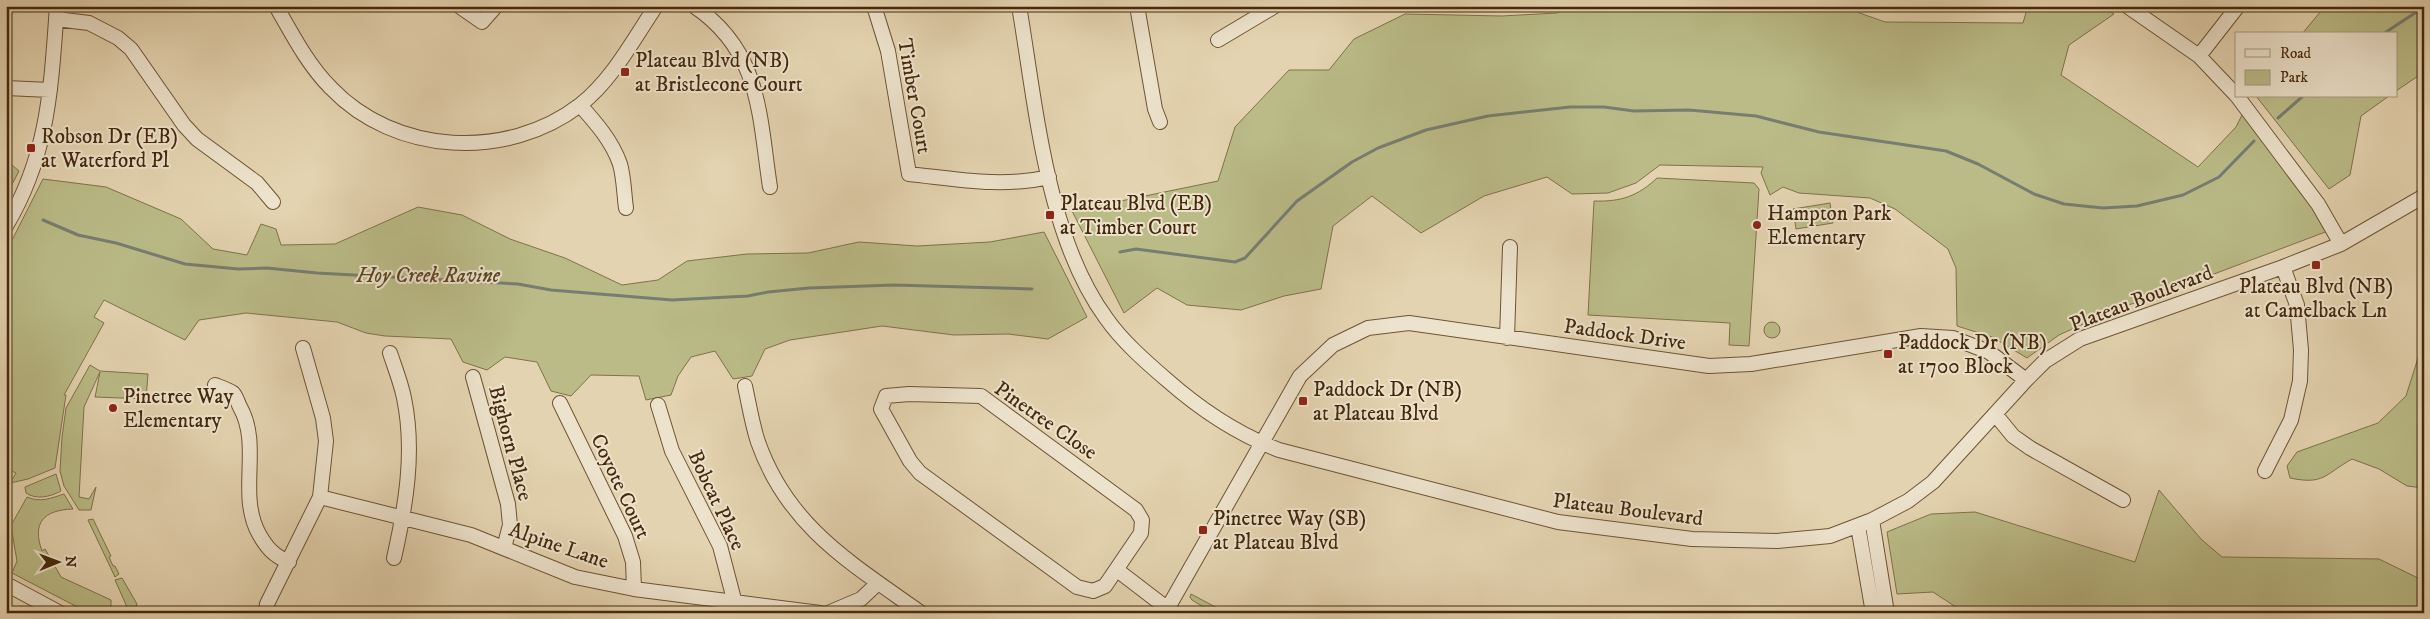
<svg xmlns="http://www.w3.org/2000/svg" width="2430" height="619" font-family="'IM FELL DW Pica',serif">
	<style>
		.green { fill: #babb87; stroke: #80724a }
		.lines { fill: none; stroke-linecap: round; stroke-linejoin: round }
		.stream { stroke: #777e71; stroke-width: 3 }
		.minor-casing { stroke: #6d5435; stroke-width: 16 }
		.minor { stroke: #ede2cc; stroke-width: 14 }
		.poi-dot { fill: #8f2418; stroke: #ede2cc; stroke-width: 2 }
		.labels { text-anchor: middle; stroke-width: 4; stroke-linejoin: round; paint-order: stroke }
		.poi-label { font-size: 21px; fill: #45290c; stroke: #ede2cc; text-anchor: start }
		.street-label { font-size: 21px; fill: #45290c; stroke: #ede2cc }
		.park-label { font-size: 21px; font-style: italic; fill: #5c4625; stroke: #ede2cc }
	</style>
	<rect width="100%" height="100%" fill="#e4d3b0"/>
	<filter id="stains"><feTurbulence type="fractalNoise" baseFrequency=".004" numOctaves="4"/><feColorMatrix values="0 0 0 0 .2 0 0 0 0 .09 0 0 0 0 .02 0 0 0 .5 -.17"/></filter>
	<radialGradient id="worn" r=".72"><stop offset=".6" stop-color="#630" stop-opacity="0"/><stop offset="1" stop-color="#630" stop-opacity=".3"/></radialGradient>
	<!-- green -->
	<path class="green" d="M1574,6h266l45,16 138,1 5,-17h72l14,8 -45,31 -8,30 137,92 38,-40 8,-16 71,94 13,26 -175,66 -37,12 -57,26 -32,23 -35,-21 -35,-11 -1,-58 -8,-19 -53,-40 -25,-11 -71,-5 -16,-6 -13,8 -9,-22 2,-6 -103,-2 -24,18 -28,10 -36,1 -25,-17 -63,19 -63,37 -49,-37 -39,30 -12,63 -37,7 -43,14 -54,-5 -30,-17 -33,25 -52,-102 146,-30 17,-54 54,-57h40l25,-31 51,-25 97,2 55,-3z
		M2325,6h99v66l-28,19v-57h-94z
		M2256,96h133l-28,20 -11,59 -21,14z
		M6,160l13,11 -13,25z
		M1657,178l97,5 5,6 -10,157 -20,-1 1,-22 -142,-8 6,-114c27,1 44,-5 63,-23z
		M43,179l63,8 75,32 32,30 34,6 14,-31 15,5 5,16 54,-1 83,-37 44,8 48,24 55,19 57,27 36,-5 29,-19 60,-7 61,-1 51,-11 58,4 73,-4 54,-10 43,85 -39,22 -40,-5 -54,1 -72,-9 -92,14 -25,9 -13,27 -19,3 -18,-28 -24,6 -13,19 -7,19 -25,5 -7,-24 -48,-1 -20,21 -20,-5 -14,-29 -32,-5 -18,13 -24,-8 -12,-23 -66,-3 -19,-3 -29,-11 -91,-9 -47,7 -14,20 -81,-40 -10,17 10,6 -40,72h2l-11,73 -27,11 -18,4 6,-10 -6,-3 -4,5v-223z
		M1830,203l3,20 -37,6 -3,-20z
		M1764 330a8 8 0 1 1 16 0a8 8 0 1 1-16 0Z
		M2424,339v149l-17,-2 -28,-17 -27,-10c-28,16 -28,26 -62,19l-3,-12 10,-14 81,-29 28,-27z
		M90,365l10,6 48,3 -2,25 -51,-2 5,-25 -16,35 -5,90 10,2 7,-12 -5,23h-12l-15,-24 -4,-15 2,-34 4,-29z
		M56,474l5,17c-11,6 -25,9 -35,2l-1,-6z
		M2159,490l42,49 21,18 157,2 45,22v32h-459l-32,-21 -36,2 -10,-62 44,-18 44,-2 160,50z
		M64,494l9,15c-30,1 -41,14 -31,42l3,-2 16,28 50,23v13l-24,-1 -75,-39 5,-12 -5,-29 -3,-3 18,-32c14,6 24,1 37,-3z
		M93,519l18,37 -2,1 4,9h2l4,8 -4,3 -27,-57z
		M122,578l15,26 -3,9h-4l2,-4 -5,-2 -12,-27z
		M1191,594l30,16v2l-8,1 -21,-13 -2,-3z"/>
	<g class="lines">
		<!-- stream -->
		<path class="stream" d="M2383,34l41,-27
			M2278,118l25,-22
			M43,220l35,15 38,8 69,21 53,5 29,-1 50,5 201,11 33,6 121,10 76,-4 20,-4 41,-4 85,-3 138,4
			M1120,252l16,-3 99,13 10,-4 52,-57 55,-39 26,-14 48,-18 62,-14 82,-9h34l30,4 55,-1 67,6 63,16 127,19 32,13 56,30 30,10 39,4 34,-2 46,-11 36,-18 35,-36"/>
		<!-- minor casing -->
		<g class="minor-casing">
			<path id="minor" d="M276,6c16,28 32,59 55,82 64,67 176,73 249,17 33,-26 53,-65 76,-99
				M459,6l23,16 14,-16
				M694,6c67,45 65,109 76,181
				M874,6l14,45 21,123c47,5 93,14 140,3
				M1019,6c17,99 27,230 87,312 16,23 40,44 61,62 34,30 70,54 112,70l279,72 134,17 85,2 53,-5 42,-16 36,-19 25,-19 93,-102 19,-19 35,-22 203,-72 58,-23 83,-48
				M1137,6l18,103 5,13
				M2127,6l72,50 37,39
				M56,19l33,4 29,15 13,11 53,76 13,14 60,44 16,19
				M1218,40l57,-34
				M2199,56l39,-50
				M6,88l44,2
				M2237,96l81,108 23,40
				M580,105c16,18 32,36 40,59 4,14 4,30 6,44
				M6,226c43,-72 45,-139 51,-220
				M1507,338l3,-91
				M390,353c5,15 11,30 14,45 11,53 2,107 -10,160
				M473,377l35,127 2,21 -6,23
				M215,385c5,2 14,5 18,8 3,3 5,10 7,14 22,39 -3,87 19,127 8,14 15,22 30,28
				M745,386c4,18 7,38 13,56 30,85 93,121 163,171
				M909,394l72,2 155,114 6,10 -1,13 -36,53 -12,5 -16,-4 -157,-114 -10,-12 -29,-52 5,-13z
				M560,403l65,133 8,26 1,27
				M658,405l14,46 48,95 17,65
				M1995,414l18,22 17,12 93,52
				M2265,471l26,-51 9,-39 1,-31 -4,-45 -14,-38
				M320,497l151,38 104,42 59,12 186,24
				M1872,520l15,93
				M1858,526l15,87
				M1117,570l51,39
				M6,584l54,29
				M266,613l1,-9 53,-107 6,-56 -3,-23 -20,-70
				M828,613l33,-14 17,-16
				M1165,613l135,-237 33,-31 35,-17 41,-5 300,43 42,-2 170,-28 32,2 36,14 37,28"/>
		</g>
		<!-- minor -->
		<use href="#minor" class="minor"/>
	</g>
	<!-- markers -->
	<g class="poi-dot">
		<rect x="620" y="67" width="10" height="10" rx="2.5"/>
		<rect x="26" y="143" width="10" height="10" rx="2.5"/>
		<rect x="1045" y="210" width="10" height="10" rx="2.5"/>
		<circle cx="1757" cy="225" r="5"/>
		<rect x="2311" y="260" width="10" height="10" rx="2.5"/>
		<rect x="1883" y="349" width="10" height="10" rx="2.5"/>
		<rect x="1298" y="396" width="10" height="10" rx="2.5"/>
		<circle cx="113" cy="408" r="5"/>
		<rect x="1198" y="525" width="10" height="10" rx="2.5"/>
	</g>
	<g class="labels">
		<!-- poi labels -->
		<g class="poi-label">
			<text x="635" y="67">Plateau Blvd (NB)<tspan x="635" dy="24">at Bristlecone Court</tspan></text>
			<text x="41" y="143">Robson Dr (EB)<tspan x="41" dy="24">at Waterford Pl</tspan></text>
			<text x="1060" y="210">Plateau Blvd (EB)<tspan x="1060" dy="24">at Timber Court</tspan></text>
			<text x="1767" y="220">Hampton Park<tspan x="1767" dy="24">Elementary</tspan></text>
			<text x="2316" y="293" text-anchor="middle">Plateau Blvd (NB)<tspan x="2316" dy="24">at Camelback Ln</tspan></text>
			<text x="1898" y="349">Paddock Dr (NB)<tspan x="1898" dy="24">at 1700 Block</tspan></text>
			<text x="1313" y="396">Paddock Dr (NB)<tspan x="1313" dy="24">at Plateau Blvd</tspan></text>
			<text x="123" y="403">Pinetree Way<tspan x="123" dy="24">Elementary</tspan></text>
			<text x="1213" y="525">Pinetree Way (SB)<tspan x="1213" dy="24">at Plateau Blvd</tspan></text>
		</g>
		<!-- street labels -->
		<g class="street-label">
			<text transform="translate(915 96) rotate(80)" y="7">Timber Court</text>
			<text transform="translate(2141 298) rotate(-21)" y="7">Plateau Boulevard</text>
			<text transform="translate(1625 334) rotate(8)" y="7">Paddock Drive</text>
			<text transform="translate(1046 420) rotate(35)" y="7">Pinetree Close</text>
			<text transform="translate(511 443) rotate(75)" y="7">Bighorn Place</text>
			<text transform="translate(621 486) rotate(65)" y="7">Coyote Court</text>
			<text transform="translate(717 500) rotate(65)" y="7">Bobcat Place</text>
			<text transform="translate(1628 509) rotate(7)" y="7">Plateau Boulevard</text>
			<text transform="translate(559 545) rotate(19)" y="7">Alpine Lane</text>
		</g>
		<!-- park labels -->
		<g class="park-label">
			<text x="428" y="282">Hoy Creek Ravine</text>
		</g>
	</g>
	<!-- margin -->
	<rect width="2430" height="619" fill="none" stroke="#e4d3b0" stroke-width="25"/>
	<rect x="8" y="8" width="2415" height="604" fill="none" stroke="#45290c" stroke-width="2.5"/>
	<rect x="12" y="12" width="2405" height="594" fill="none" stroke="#45290c"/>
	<!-- legend -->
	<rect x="2235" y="32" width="162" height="65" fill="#ede2cc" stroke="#aa987f"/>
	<rect x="2245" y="49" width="25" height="8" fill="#ede2cc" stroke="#aa987f"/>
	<text x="2280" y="58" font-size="15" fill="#45290c">Road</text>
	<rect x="2245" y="70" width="25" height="15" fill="#babb87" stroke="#aa987f"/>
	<text x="2280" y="82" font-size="15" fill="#45290c">Park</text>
	<!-- north arrow -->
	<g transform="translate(58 562) rotate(89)" stroke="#ede2cc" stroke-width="4" paint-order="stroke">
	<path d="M0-4L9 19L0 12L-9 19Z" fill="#45290c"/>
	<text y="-8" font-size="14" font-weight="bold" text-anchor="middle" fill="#45290c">N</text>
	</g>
	<rect width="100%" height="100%" filter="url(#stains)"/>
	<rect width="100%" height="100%" fill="url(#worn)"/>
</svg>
